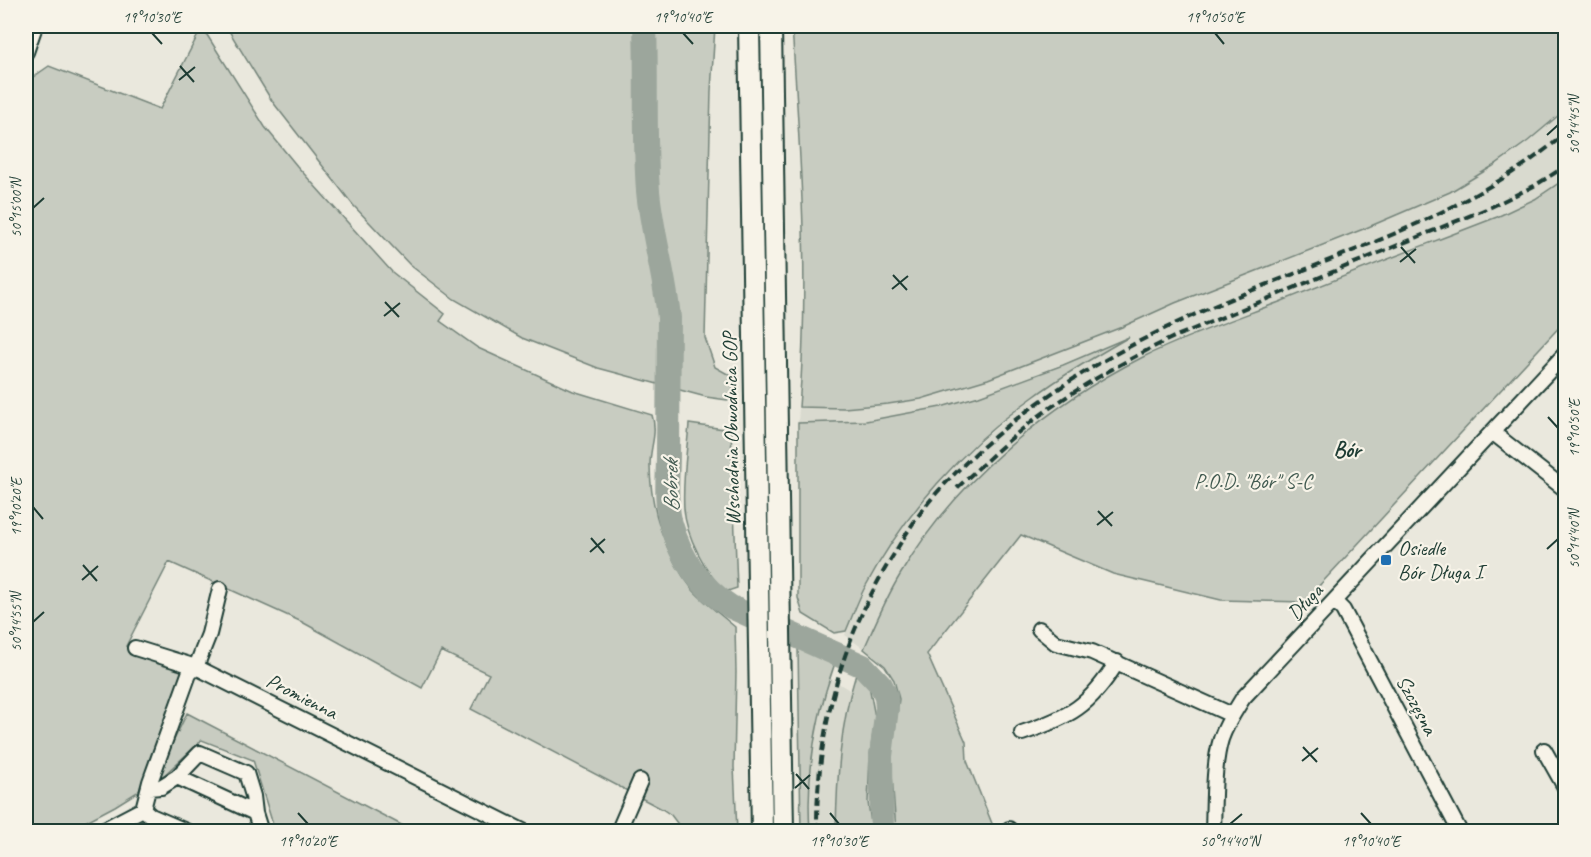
<svg xmlns="http://www.w3.org/2000/svg" width="1591" height="857" font-family="Caveat,sans-serif">
	<style>
		.built { fill: #d9dacf }
		.green { fill: #c8ccc1; stroke: #74847a; stroke-width: 1.5 }
		.lines { fill: none; stroke-linecap: round; stroke-linejoin: round }
		.river { stroke: #9ca69c; stroke-width: 24 }
		.minor-casing { stroke: #1f3d34; stroke-width: 18 }
		.highway-casing { stroke: #1f3d34; stroke-width: 24 }
		.minor { stroke: #f7f3e8; stroke-width: 14 }
		.highway { stroke: #f7f3e8; stroke-width: 20 }
		.rail { stroke: #1f3d34; stroke-width: 4; stroke-dasharray: 9 4.5; stroke-linecap: butt }
		.ticks { fill: none; stroke: #1f3d34; stroke-width: 2 }
		.poi-dot { fill: #1f6fb2; stroke: #f7f3e8; stroke-width: 2 }
		.labels { text-anchor: middle; stroke-width: 4.5; stroke-linejoin: round; paint-order: stroke }
		.street-label { font-size: 21px; fill: #1f3d34; stroke: #f7f3e8 }
		.park-label { font-size: 21px; fill: #415a50; stroke: #f7f3e8 }
		.poi-label { font-size: 21px; fill: #1f3d34; stroke: #f7f3e8; text-anchor: start }
		.neighbourhood-label { font-size: 22px; font-weight: bold; fill: #1f3d34; stroke: #f7f3e8 }
		.water-label { font-size: 22px; font-style: italic; fill: #445c53; stroke: #f7f3e8 }
		.neatline { fill: none; stroke: #1f3d34; stroke-width: 2 }
		.ticks-label { font-size: 15px; text-anchor: middle; fill: #1f3d34 }
	</style>
	<rect width="100%" height="100%" fill="#eae8dd"/>
	<filter id="ink" filterUnits="userSpaceOnUse"><feTurbulence type="fractalNoise" baseFrequency=".0167" numOctaves="2"/><feDisplacementMap in="SourceGraphic" scale="12" xChannelSelector="R" yChannelSelector="G"/><feConvolveMatrix kernelMatrix="1 2 1 2 8 2 1 2 1" color-interpolation-filters="sRGB"/></filter>
	<g filter="url(#ink)">
		<!-- built -->
		<path class="built" d="M1332,26h79l-23,6z
			M1565,110v69l-30,20 -38,18 -333,130 -56,30 -80,53 -24,20 -29,30 -44,50 -31,45 -36,74 -19,-14 19,-45 24,-41 35,-49 21,-23 21,-22 65,-56 35,-24 59,-35 -145,56 -38,11 -36,8 -39,6 -68,2 1,-16 46,1 43,-4 33,-5 67,-20 134,-52 53,-24 191,-75 84,-36 43,-26 35,-25z
			M830,678l21,13 -8,42 -5,38 -2,60 -27,1 1,-51 4,-30 3,-24z"/>
		<!-- green -->
		<path class="green" d="M226,26h489l-4,65 -6,247 10,29 18,10 1,24 -28,-4 -108,-29 -76,-30 -68,-39 -44,-34 -57,-60 -81,-104z
			M792,26h540l56,6 23,-6h154v84l-37,31 -35,25 -43,26 -84,36 -191,75 -53,24 -134,52 -67,20 -33,5 -44,4 -45,-1c11,-127 1,-255 -7,-381z
			M202,27l63,100 32,39 95,106 53,42 -5,7 38,27 95,43 79,24c6,19 -2,31 -2,50 0,43 15,91 43,125 12,13 28,25 42,37l1,45 -2,95 3,64h-54l-12,-16 -9,-6 -191,-100 18,-35 -48,-23 -19,37 -120,-66 -133,-60 -43,84 60,23 -42,119 -29,18 -47,25 -42,1v-696l4,-5 -4,-5v-44l23,-16 111,43z
			M1565,179v142l-261,281 -83,-2 -108,-26 -92,-39 -94,119 39,88 1,19 28,70h-99l-5,-71 8,-61 -5,-19 -9,-14 -21,-17c11,-25 22,-51 36,-74 54,-93 148,-170 243,-218 45,-22 92,-38 139,-56 71,-29 143,-56 215,-84l38,-18z
			M1129,337c-33,19 -66,38 -97,61 -69,49 -128,116 -168,191 -7,14 -12,28 -18,42l-12,2 -31,-19 -5,-16v-175l68,-2 75,-14 38,-11 84,-31z
			M689,424l42,6 6,158 -12,4c-19,-20 -39,-55 -41,-83 -2,-28 3,-58 5,-85z
			M798,647l37,16c-19,53 -29,112 -25,168h-9z
			M856,674l13,11 6,32 -5,38 -2,47 4,29h-36c1,-53 4,-106 20,-157z
			M187,713l226,118h-138l-22,-71 -51,-20 -41,38v-11z"/>
		<g class="lines">
			<!-- river -->
			<path class="river" d="M645,26c2,55 -1,110 3,165 4,43 17,84 21,127 0,46 -1,91 -1,137 0,22 -3,48 3,69 10,35 29,63 60,83l132,59 18,19 5,11 1,12 -6,48 1,76"/>
			<!-- minor casing -->
			<g class="minor-casing">
				<path id="minor" d="M26,52l9,-26
					M1492,432l74,58
					M1334,601l9,9 117,222
					M1039,629l17,14 36,9 140,63
					M135,648l61,19 13,-33 11,-45
					M1022,733c48,-16 68,-27 95,-71
					M1544,750l22,39
					M177,777l23,-24 46,20 7,23 2,17
					M149,788l12,-1 16,-10 78,36 6,19
					M143,809l7,-27 39,-108 7,-7 329,165
					M1009,829v3
					M99,832l44,-23 8,7 37,16
					M618,832l22,-51
					M1213,832c1,-28 0,-67 8,-93 5,-15 14,-28 22,-41l323,-345"/>
			</g>
			<!-- highway casing -->
			<g class="highway-casing">
				<path id="highway" d="M749,26l13,806
					M771,26l12,806"/>
			</g>
			<!-- minor -->
			<use href="#minor" class="minor"/>
			<!-- highway -->
			<use href="#highway" class="highway"/>
			<!-- rail -->
			<path class="rail" d="M957,488c29,-27 58,-55 90,-78 40,-28 83,-52 127,-73l317,-130 43,-21 32,-20
				M817,832c-1,-99 24,-194 77,-278 14,-24 29,-47 48,-67 70,-76 160,-131 254,-173 125,-56 262,-90 370,-181"/>
		</g>
	</g>
	<!-- ticks -->
	<path class="ticks" d="M152,33l10,11M683,33l10,11M1215,33l9,11M180,66l14,16M179,80l16,-13M1547,135l11,-10M33,208l11,-10M1401,247l14,16M1400,262l16,-13M893,275l14,15M892,289l16,-13M385,302l14,15M384,316l16,-13M1548,417l10,11M33,507l10,12M1098,511l14,15M1097,525l16,-13M591,538l13,15M1547,549l11,-10M590,552l15,-13M83,565l14,16M82,580l16,-14M33,622l11,-10M1303,747l14,15M1302,761l16,-13M796,774l13,15M795,788l15,-13M298,813l10,11M830,813l9,11M1361,813l10,11M1230,824l12,-10"/>
	<!-- markers -->
	<rect class="poi-dot" x="1380" y="554" width="12" height="12" rx="3"/>
	<g class="labels">
		<!-- street labels -->
		<g class="street-label">
			<text transform="translate(731 429) rotate(-91)" y="7">Wschodnia Obwodnica GOP</text>
			<text transform="translate(1305 602) rotate(-47)" y="7">Długa</text>
			<text transform="translate(302 696) rotate(27)" y="7">Promienna</text>
			<text transform="translate(1417 705) rotate(62)" y="7">Szczęsna</text>
		</g>
		<!-- park labels -->
		<g class="park-label">
			<text x="1253" y="488">P.O.D. "Bór" S-C</text>
		</g>
		<!-- poi labels -->
		<g class="poi-label">
			<text x="1398" y="555">Osiedle<tspan x="1398" dy="24">Bór Długa I</tspan></text>
		</g>
		<!-- neighbourhood labels -->
		<g class="neighbourhood-label">
			<text x="1347" y="457">Bór</text>
		</g>
		<!-- water labels -->
		<g class="water-label">
			<text transform="translate(670 486) rotate(-91)" y="8">Bobrek</text>
		</g>
	</g>
	<!-- margin -->
	<rect width="1591" height="857" fill="none" stroke="#f7f3e8" stroke-width="66"/>
	<rect x="33" y="33" width="1525" height="791" class="neatline"/>
	<g class="ticks-label">
		<text x="152" y="22">19°10'30"E</text>
		<text x="683" y="22">19°10'40"E</text>
		<text x="1215" y="22">19°10'50"E</text>
		<text transform="translate(1574 125) rotate(-90)" y="5">50°14'45"N</text>
		<text transform="translate(16 208) rotate(-90)" y="5">50°15'00"N</text>
		<text transform="translate(1574 428) rotate(-90)" y="5">19°10'50"E</text>
		<text transform="translate(16 507) rotate(-90)" y="5">19°10'20"E</text>
		<text transform="translate(1574 539) rotate(-90)" y="5">50°14'40"N</text>
		<text transform="translate(16 622) rotate(-90)" y="5">50°14'55"N</text>
		<text x="308" y="846">19°10'20"E</text>
		<text x="839" y="846">19°10'30"E</text>
		<text x="1230" y="846">50°14'40"N</text>
		<text x="1371" y="846">19°10'40"E</text>
	</g>
</svg>
